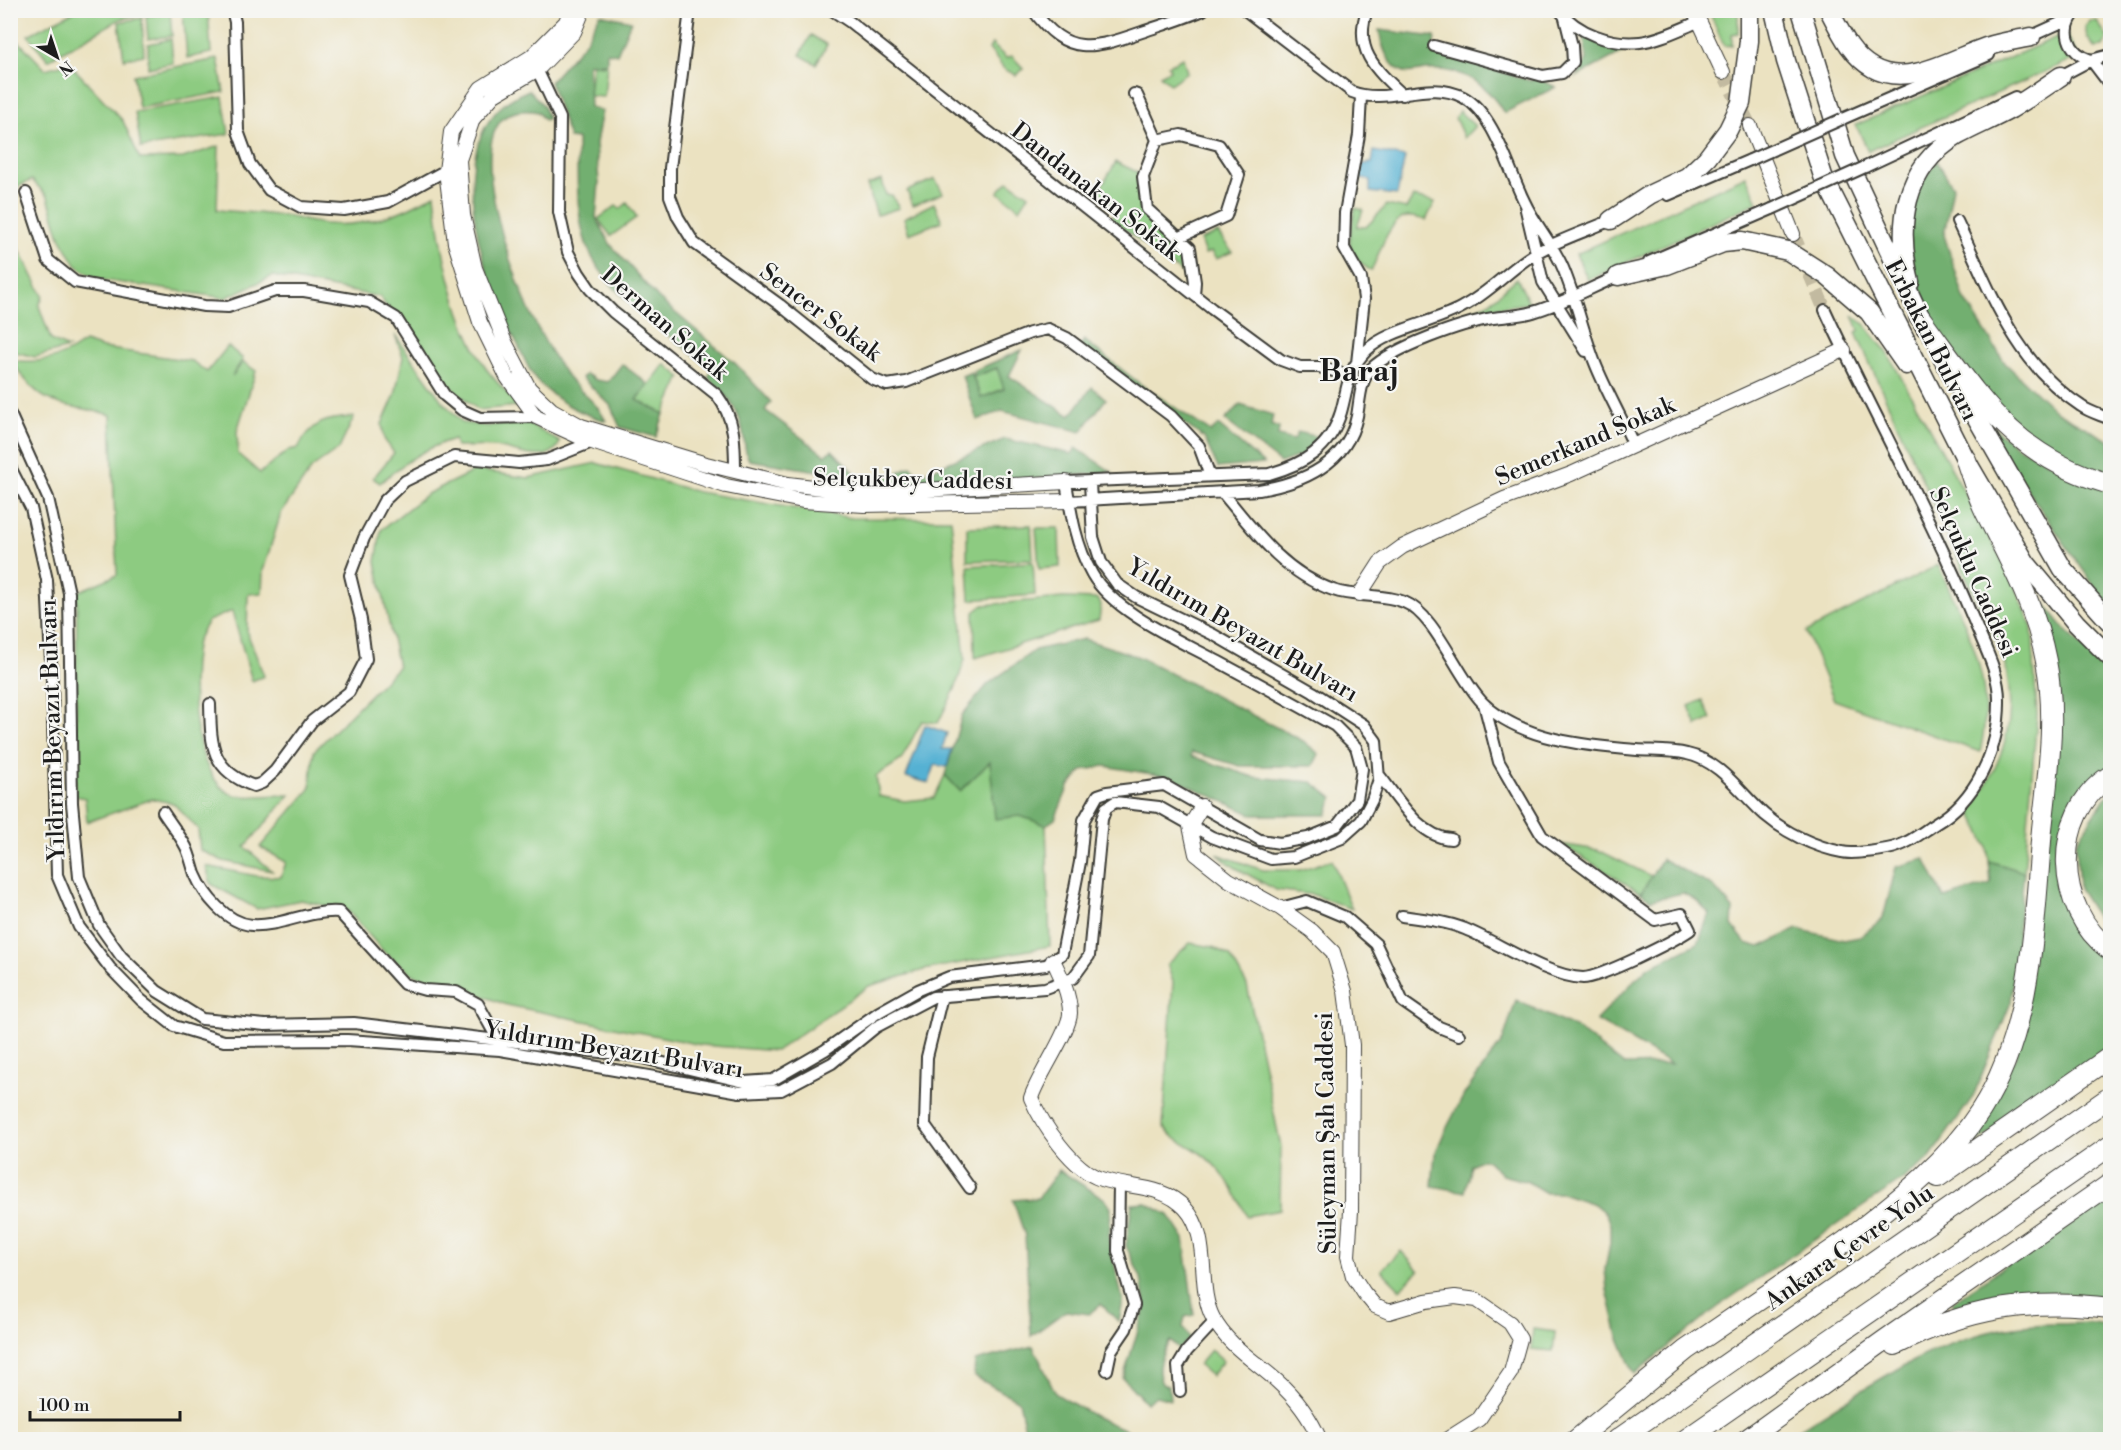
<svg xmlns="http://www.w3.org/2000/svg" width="2121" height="1450" font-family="'Libre Bodoni',serif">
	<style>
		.green { fill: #8dcb81; stroke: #54744e; stroke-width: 1.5 }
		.forest { fill: #72af6f; stroke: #476646; stroke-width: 1.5 }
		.water { fill: #55b1d3; stroke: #386678; stroke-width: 1.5 }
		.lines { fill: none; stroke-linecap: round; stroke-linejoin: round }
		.tertiary-tunnel { stroke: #c2baa0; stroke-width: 14; stroke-dasharray: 14 7; stroke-linecap: butt }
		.minor-casing { stroke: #3b3a35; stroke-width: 14 }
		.tertiary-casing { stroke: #3b3a35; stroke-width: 16 }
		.trunk-casing { stroke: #3b3a35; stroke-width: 21 }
		.motorway-casing { stroke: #3b3a35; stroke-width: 22 }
		.minor { stroke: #fff; stroke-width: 10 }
		.tertiary { stroke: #fff; stroke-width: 14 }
		.trunk { stroke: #fff; stroke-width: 18 }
		.motorway { stroke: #fff; stroke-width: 20 }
		.minor-bridge-casing { stroke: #3b3a35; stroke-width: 14; stroke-linecap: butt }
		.minor-bridge { stroke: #fff; stroke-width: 10 }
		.labels { text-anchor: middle; stroke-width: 4.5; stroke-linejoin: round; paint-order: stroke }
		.street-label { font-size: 24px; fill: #1c1c1c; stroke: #f6f6f2 }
		.district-label { font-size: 30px; font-weight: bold; fill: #1c1c1c; stroke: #f6f6f2 }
	</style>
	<rect width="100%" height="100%" fill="#f6f6f2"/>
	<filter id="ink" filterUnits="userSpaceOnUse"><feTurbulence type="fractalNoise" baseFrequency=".0167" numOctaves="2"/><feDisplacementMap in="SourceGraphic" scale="12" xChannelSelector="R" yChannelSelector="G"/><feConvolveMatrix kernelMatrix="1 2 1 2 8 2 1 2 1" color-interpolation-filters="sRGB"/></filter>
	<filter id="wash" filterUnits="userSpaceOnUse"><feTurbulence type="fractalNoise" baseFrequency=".008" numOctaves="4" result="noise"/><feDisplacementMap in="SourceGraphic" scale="24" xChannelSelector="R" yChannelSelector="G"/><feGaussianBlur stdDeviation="1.35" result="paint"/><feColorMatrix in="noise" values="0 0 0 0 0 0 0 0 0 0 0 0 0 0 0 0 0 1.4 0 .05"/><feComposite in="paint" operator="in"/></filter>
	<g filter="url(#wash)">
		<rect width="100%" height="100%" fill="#ebe2c1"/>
		<!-- green -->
		<path class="green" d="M208,10l3,43 -24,5 -4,-46z
			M75,11v-1l84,1 -39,8 -72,41 -20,-25z
			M1709,11h29v22l-6,1v11l-8,1z
			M170,12l2,24 -24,3 -2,-23z
			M142,18l2,37 -20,4 -5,-37z
			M2090,21h7l11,17 -5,9 -8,1 -8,-11 -2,-10z
			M10,32l35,37 24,-6 54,58 17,38 43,-1 36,-12 -2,64c23,2 46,3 69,6 9,1 18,5 27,6 44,9 85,-6 122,-28 6,60 19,125 53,177 9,12 21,24 31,35l-41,4 -28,-24 -32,-47 -3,7 -35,-49 -107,-21 -48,22 -129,-19 -20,-14 -16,-28 -12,-40 -16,-17 -21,10z
			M2066,33l12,24 -210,94 -12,-26z
			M811,35l16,10 -11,19 -16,-9z
			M171,39l2,24 -25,5v-24z
			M992,44l14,14 6,-2 12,13 -8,6 -12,-6 -15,-20z
			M1183,58l4,14 -17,12 -10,-9 10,-5 -2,-5z
			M218,59l6,33 -85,16 -6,-33z
			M592,64l15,1 -3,32 -15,-1z
			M223,97l6,37 -88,14 -6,-36z
			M1459,111l16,15 -11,12 -9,-20z
			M1116,162l21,10 7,40 41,37 5,22 -4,5 -75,-57 6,-9 -20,-16z
			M1746,176l12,26 -170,78 -12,-26z
			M935,179l8,14 -30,12 -6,-14z
			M882,180l4,15h6l7,13 -22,7 -10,-30z
			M1008,181l21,14 -9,14 -22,-17z
			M1413,197l22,5 -9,18c-6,-1 -14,-4 -19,-3 -19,2 -28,39 -36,54 -30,-21 -21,-31 -16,-63l8,2 -6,17h9l21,-22 19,4z
			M627,203l10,14 -26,19 -13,-17 18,-13 4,3z
			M934,203l8,18 -33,13 -5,-16z
			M10,214l6,29 27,53 -4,10 12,34 17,8 -33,9 -24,-6z
			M1218,233l14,19 -16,7 -5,-7 -6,2 -5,-14z
			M1517,278l12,25 -35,5 -90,37 -3,-2 89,-41z
			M1853,315l12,10 22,27 125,226 20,50 5,87 -13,157 -35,-11 -2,-14 -16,-36c33,-52 49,-92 32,-153l-147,-325 3,-3z
			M395,335l47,66 21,22 24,3 37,-5 36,21c-11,26 -46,7 -65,5 -13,-1 -26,0 -39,0l-2,-8c-30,9 -50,24 -74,44l-7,-5 21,-25 -10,-14 -2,-15 13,-29 8,-38z
			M84,342l19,6 89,13 15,11 21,-26 15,13 -11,17 11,-14 13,9 -19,60 1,23 22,19 29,-23 9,-2c14,-26 27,-30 56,-31l-15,32 -27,19 -31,45 -18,58 -1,22 -14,1 -1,38 17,44 -12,5 -20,-70 -24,10c-4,7 -11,17 -12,25 -6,39 -4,120 30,145 12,10 47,3 64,4l-45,52 27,24 -49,-10 -23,-11 -2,-21 -25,-26 -21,-4 -65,23 -2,-24 -10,-2 2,-204 40,-17 -6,-160c-54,-14 -66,-3 -100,-55 27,4 51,0 73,-18z
			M665,364l16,13 -17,37 -27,-14z
			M997,368l8,20 -24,10 -8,-21z
			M596,463l102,29 154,26 99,1 14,140 -10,30 -17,34 -16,-2 -21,39 -25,16 3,20 25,5 30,-3 11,-23 15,16 30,-30 30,55 26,9 4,121 -126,24 -55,16 -93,65 -75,-6 -194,-40 -48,-18 -45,-12 -30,-23 -36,-41 -47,-11 -44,9 -46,-25 -5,-18 51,10 24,1 5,-15 -26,-15 50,-58 4,-38 84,-84 -22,-105 5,-32 46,-36 49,-24 52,8z
			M1031,525l2,34 -66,2v-34z
			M1036,528h23l1,39 -21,2z
			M1033,562l2,33 -65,5 -2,-34z
			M1938,565c29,64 59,115 42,187l-146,-52 -28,-68z
			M1063,598l35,1 3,6 -2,15 -124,38 -1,-46 9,-7z
			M1703,700l8,19 -14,7 -8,-20z
			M1560,844l38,6 55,27 -12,16z
			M1217,854l46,16h37l32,-10 20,49 -38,-14 -38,-5 -40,-22z
			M1190,943l23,4 17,9 17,29 34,162 -1,63 -33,6c-13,-26 -25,-49 -51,-66 -16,-10 -20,-7 -33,-24l10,-144 -6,-18z
			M1401,1251l18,20 -19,18 -19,-19z
			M1533,1329l22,3 -2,19 -22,-2z
			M1211,1350l12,11 -12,15 -13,-11z"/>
		<!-- forest -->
		<path class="forest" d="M600,14l31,7 -14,33 -10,-2v11l-19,1 2,43 12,4 -6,32 3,40 -3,35 15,27 47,53 78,66 35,38 -6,8 60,45 7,-5 28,28 -111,-18c-5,-10 -4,-17 -6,-28 -4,-23 -18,-39 -35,-54l4,-10c-39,-30 -101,-70 -122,-115 -16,-34 -12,-78 -13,-114l-8,-1 -19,-56 35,-40z
			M1379,30l56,7 -2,14 98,30 3,-4 22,10 -52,26c-18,-30 -41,-45 -77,-43 -6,0 -17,4 -23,2 -17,-6 -22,-26 -25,-42z
			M1583,34l25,11 20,4 -52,28 11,-18z
			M529,90l14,15 5,14 -4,1 -6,-8c-99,-19 -18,186 3,222 10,19 23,42 39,56 13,12 17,15 26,31 -26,-8 -47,-18 -67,-38 -10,-10 -16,-28 -22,-40 -36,-67 -85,-216 12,-253z
			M1937,161l16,26 -9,48 20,63 41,65 52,49 53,29v36l-77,-32 -97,-112 -21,-60 -8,-45 11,-41z
			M1084,340l55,43 72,49 7,-7 46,39 -46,4 -14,-30 -125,-90z
			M1022,350l-13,26 61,40 22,-29 14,12 -25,33 -79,-21 -25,9 -15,-44 9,-4 10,26 23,-9 -7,-21 -22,8 -2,-5z
			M622,364l26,20 -11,16 27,14 -8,23 -36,-10 -10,-22 -28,-27 4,-4 10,6 12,2z
			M1240,405l33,10 -2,10 8,3 -1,8 16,4 4,-8 29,7 -15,13 -32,11 -55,-43z
			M1993,427l23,19 94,46v113l-11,-12 -112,-161z
			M1005,439l67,15 4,-6 36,24c-77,7 -153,15 -230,11l2,-4 27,-13 8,9z
			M2038,595l30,38 42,37v97l-33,25 -13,26 -4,68 14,43 36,34v85l-134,95 -6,-7 46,-80 44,-355 -8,-61z
			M1084,639l55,18 164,84 16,13 -6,12h-73l-48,-14 -1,4 62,21 59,5 21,16 -6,17h-74l-83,-38 -66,-11 -22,5 -13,15 -14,33 -9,6 -26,-9 -25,3 -5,-57 -30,29 -15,-16 17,-60 26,-31 47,-34z
			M2110,794v144l-31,-49 -3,-46 29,-45z
			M1662,859l52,28 19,22 -1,16 14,18 14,4 37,-18 47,11 16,-3 23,-19 13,-51 29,-8 19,39 47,-14 -2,-23 35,11 -13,130 -38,95 -45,63 -25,19 -180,124 -89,71 -16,-38 -11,-46 -2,-21 5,-26v-18l-4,-11 -12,-10 -33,-11h-15l-18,-11 -26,-7 -14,-14 -6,-2 -11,6 -6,27 -33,-6 3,-32 9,-21 21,-40 38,-53 13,-40 63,30 45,35 47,-1 -75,-44 51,-52 51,-25 11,-29 -10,-12 -16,-9 -32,7 -10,-7z
			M1059,1170l46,29 6,9 -2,33 14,60 -4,21 -18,-18 -12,10 -23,-3 -35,25 -6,-100 -12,-36 25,-2z
			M2110,1194v105c-45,-7 -112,-12 -154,10l-5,-6z
			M1146,1203l23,12 15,23 10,77 -9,2 -2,10 7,11 -11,11 -9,-8c-9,14 -15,28 -8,43l7,2 1,14 -14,-4 -10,7 -23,-25 22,-70 -4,-30 -15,-32 6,-42z
			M2093,1323l17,3v102l-16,11h-310c70,-42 136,-94 218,-110 30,-6 61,-5 91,-6z
			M1033,1346l23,48 40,23 50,22h-119l-8,-38 -45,-25 1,-15z"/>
		<!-- water -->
		<path class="water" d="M1374,151l31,6 -8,38 -27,-3v-12l-10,-1 2,-15 10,-1z
			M925,725l22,8 -5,16h10l-5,18 -12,-2 -6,18 -23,-6z"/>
	</g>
	<g filter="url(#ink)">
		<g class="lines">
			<!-- tertiary-tunnel -->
			<path class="tertiary-tunnel" d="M1723,72l27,54
				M1793,234l32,76"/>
			<!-- minor casing -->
			<g class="minor-casing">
				<path id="minor" d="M232,10l3,12 3,109 12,33 19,26 32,17 43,3 44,-8 62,-34
					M690,10l-20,158v28l8,21 16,26 86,62 92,74 15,6 19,-3 124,-49 18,-4 19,9 104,78 28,30 11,30
					M832,10l18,12 362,287 69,51 19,7h19l29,8
					M1033,10c34,47 60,39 109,22 20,-7 41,-13 61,-22
					M1245,10l107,82c37,14 75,-14 111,5 31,16 46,74 61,104 11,24 29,43 39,67 13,31 20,64 32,95 11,28 27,55 39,83
					M1367,10c-14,40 9,60 36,85
					M1559,10c18,23 52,35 81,32 19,-2 40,-13 58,-20
					M2078,10c-19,18 -10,43 13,50l19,-5
					M2025,39l46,-21
					M1434,46l109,30 19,-3 11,-11 -1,-16 -7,-28
					M2091,60l19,25
					M534,63l26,55 -1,94 9,40 11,21 11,16 23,23 104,83c18,24 18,47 18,76
					M2057,78l34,-18
					M1134,94l3,1 20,45 -14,37 4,32 43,39 5,34 -1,13
					M1842,119l147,-64
					M1157,140l24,-5 38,10 20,30 -13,41 -48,22
					M1865,167l150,-70
					M26,193l22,67 27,22 129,24 24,1 47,-16h29l65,11 27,16 49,78 17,14 18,8 56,-1
					M1668,195l82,-35
					M1526,210l17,72 43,69
					M1957,221c32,67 58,143 124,185 8,6 20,9 29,13
					M1649,262l123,-53
					M1357,363l7,-64 -3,-21 -17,-30 1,-35 14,-78 2,-39
					M10,414l38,84 21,95 3,210 7,74 20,48 22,31 36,35 45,28 63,6 89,-2 280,33 110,26 29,-2 52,-30 54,-38 39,-22 31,-13 97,-12 16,-11 18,-92 4,-42 14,-25 9,-3 57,-7 96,55 20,3 28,-5 29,-12 20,-26 5,-31 -6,-22 -21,-21c-39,-22 -77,-43 -116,-64 -38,-21 -105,-49 -127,-88 -16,-28 -21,-60 -26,-92l203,-8c35,-10 61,-25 72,-62 7,-25 6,-42 26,-62 20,-20 69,-28 95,-43 28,-14 48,-39 74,-54 24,-14 54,-23 80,-35
					M10,467l21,41 16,72 5,101 5,194 22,52 31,41 31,32 33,26 50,15 123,-1 153,10 240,42 41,-2 51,-27 44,-36 57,-30 112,-9 28,-10 16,-22 13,-137 4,-11 9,-6 44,5 53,30 59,22 23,-2 48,-19 19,-17 11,-21 7,-21 -3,-38 -12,-16 -51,-33 -99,-57 -78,-38 -19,-13 -16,-22 -8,-25 -3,-54
					M1222,492c32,39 62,81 111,98 22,8 49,3 71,12 31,12 53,74 78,100 37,38 105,44 155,48 16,1 35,0 50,4 34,7 54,40 78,61 21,18 50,32 77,37 10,3 46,-2 56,-6 13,-4 26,-15 37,-22 41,-24 64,-74 64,-122 1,-28 -15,-56 -25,-81 -44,-106 -101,-207 -149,-311
					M1069,501l190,-11c43,-7 88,-26 98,-74 3,-16 3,-36 14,-47 22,-22 92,-46 122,-51 13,-2 27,-2 40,-6 31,-9 59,-25 88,-37
					M210,704c1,40 0,66 44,82l8,-3 13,-12 37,-50 37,-29 17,-33 -5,-39 -11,-45 14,-37 20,-37 21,-20 49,-24 65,6 28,-3 45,-18
					M1379,775c19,23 40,62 72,64
					M163,812c7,11 17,23 23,35 4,8 6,18 9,27 9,21 31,49 57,51 28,2 55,-15 87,-13l65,72 21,6 31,2 22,12 20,36
					M1280,908l27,-7 38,16 31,27 27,58 36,25 20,8
					M1402,916c22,3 43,5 63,13 32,13 84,48 118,49 17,0 91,-37 107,-48l-8,-16 -27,6 -113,-84 -43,-74 -15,-58
					M942,996l-15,61 -2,68 45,63
					M1107,1370l4,-19 15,-22 8,-24 -16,-54 1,-68
					M1180,1391l-2,-25 9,-15 28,-30"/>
			</g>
			<!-- tertiary casing -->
			<g class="tertiary-casing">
				<path id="tertiary" d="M570,10l-4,12 -35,35 -50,31 -30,44 -5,39 9,72 25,79 27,55 29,40 50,23 140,46 77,15 61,4 205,-4
					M583,10l-9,22 -36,37 -44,26 -21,24 -14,41 4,55 12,53 29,72 25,48 23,22 29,16 125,38 82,20 51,6 47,2 180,-10
					M1694,10l29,62
					M1750,126l43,108
					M1360,594l20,-31 22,-16 102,-48 67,-25 273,-124
					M1202,806l-12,20 6,28 33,26 51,28 32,23 21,21 12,39 7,54 -1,166 -3,45 5,20 11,17 11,13 14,6 37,-11 29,-4 22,3 33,23 10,16 -9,33 -32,47 -33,21
					M1053,960c8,16 17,35 17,53 0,18 -33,64 -39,85 11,26 42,72 70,81 30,10 61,5 84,29 27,29 11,78 28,110 15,28 42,43 64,63 19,17 33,36 43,59"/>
			</g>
			<!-- trunk casing -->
			<g class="trunk-casing">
				<path id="trunk" d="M1774,10l12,51 37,115 143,284 60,103 50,60 34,34
					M1801,10l44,146 80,171
					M1829,10c11,21 22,46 44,58 35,20 80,-10 113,-21 15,-5 30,-7 45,-10
					M1611,220l40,-26 36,-17 20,-19 21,-28 13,-27 8,-62v-31
					M1618,276l49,-11 56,-22 19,-2 46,10 39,25 42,36 37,53
					M1910,282c-14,-56 -7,-114 47,-146 18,-10 36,-17 54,-27 17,-10 34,-22 50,-33
					M1943,359l120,210 47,53"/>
			</g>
			<!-- motorway casing -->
			<g class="motorway-casing">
				<path id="motorway" d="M1919,316c58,77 91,140 191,168
					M2110,776c-60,39 -55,134 0,174
					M1938,1177l172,-120
					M1838,1247c52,-41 107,-81 143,-137 52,-81 53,-189 61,-281 6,-55 15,-113 4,-168 -10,-53 -35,-98 -59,-146 -9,-17 -15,-37 -21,-55
					M1895,1345c71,-37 137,-47 215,-37
					M1576,1440l110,-90 161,-110
					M1617,1440l493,-343
					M1685,1440l425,-294
					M1746,1440l139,-100 225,-156"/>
			</g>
			<!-- minor -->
			<use href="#minor" class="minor"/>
			<!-- tertiary -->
			<use href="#tertiary" class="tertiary"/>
			<!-- trunk -->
			<use href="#trunk" class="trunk"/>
			<!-- motorway -->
			<use href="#motorway" class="motorway"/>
			<!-- minor-bridge casing -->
			<g class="minor-bridge-casing">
				<path id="minor-bridge" d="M1750,160l92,-41
					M1772,209l93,-42"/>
			</g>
			<!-- minor-bridge -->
			<use href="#minor-bridge" class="minor-bridge"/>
		</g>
	</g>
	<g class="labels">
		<!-- street labels -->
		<g class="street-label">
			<text transform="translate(1096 191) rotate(38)" y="8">Dandanakan Sokak</text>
			<text transform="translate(821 312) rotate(37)" y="8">Sencer Sokak</text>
			<text transform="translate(665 323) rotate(41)" y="8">Derman Sokak</text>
			<text transform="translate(1932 340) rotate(63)" y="8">Erbakan Bulvarı</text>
			<text transform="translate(1585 441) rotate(-23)" y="8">Semerkand Sokak</text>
			<text transform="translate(913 479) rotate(1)" y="8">Selçukbey Caddesi</text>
			<text transform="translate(1974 572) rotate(66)" y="8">Selçuklu Caddesi</text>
			<text transform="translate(1243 630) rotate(30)" y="8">Yıldırım Beyazıt Bulvarı</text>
			<text transform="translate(52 730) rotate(-92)" y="8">Yıldırım Beyazıt Bulvarı</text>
			<text transform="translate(614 1049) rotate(9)" y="8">Yıldırım Beyazıt Bulvarı</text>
			<text transform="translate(1326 1133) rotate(-91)" y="8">Süleyman Şah Caddesi</text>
			<text transform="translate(1849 1247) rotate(-35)" y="8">Ankara Çevre Yolu</text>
		</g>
		<!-- district labels -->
		<g class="district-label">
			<text x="1359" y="381">Baraj</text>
		</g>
	</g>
	<!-- margin -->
	<rect width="2121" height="1450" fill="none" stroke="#f6f6f2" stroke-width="36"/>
	<!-- north arrow -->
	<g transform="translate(57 57) rotate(141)" stroke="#f6f6f2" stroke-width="4.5" paint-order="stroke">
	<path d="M0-4.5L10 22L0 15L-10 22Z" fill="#1c1c1c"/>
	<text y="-9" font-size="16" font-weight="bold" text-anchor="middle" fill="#1c1c1c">N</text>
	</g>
	<!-- scale -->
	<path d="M30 1411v9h150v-9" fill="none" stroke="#1c1c1c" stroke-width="3"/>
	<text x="39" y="1411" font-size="18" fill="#1c1c1c" stroke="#f6f6f2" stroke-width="4.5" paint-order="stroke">100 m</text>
</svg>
